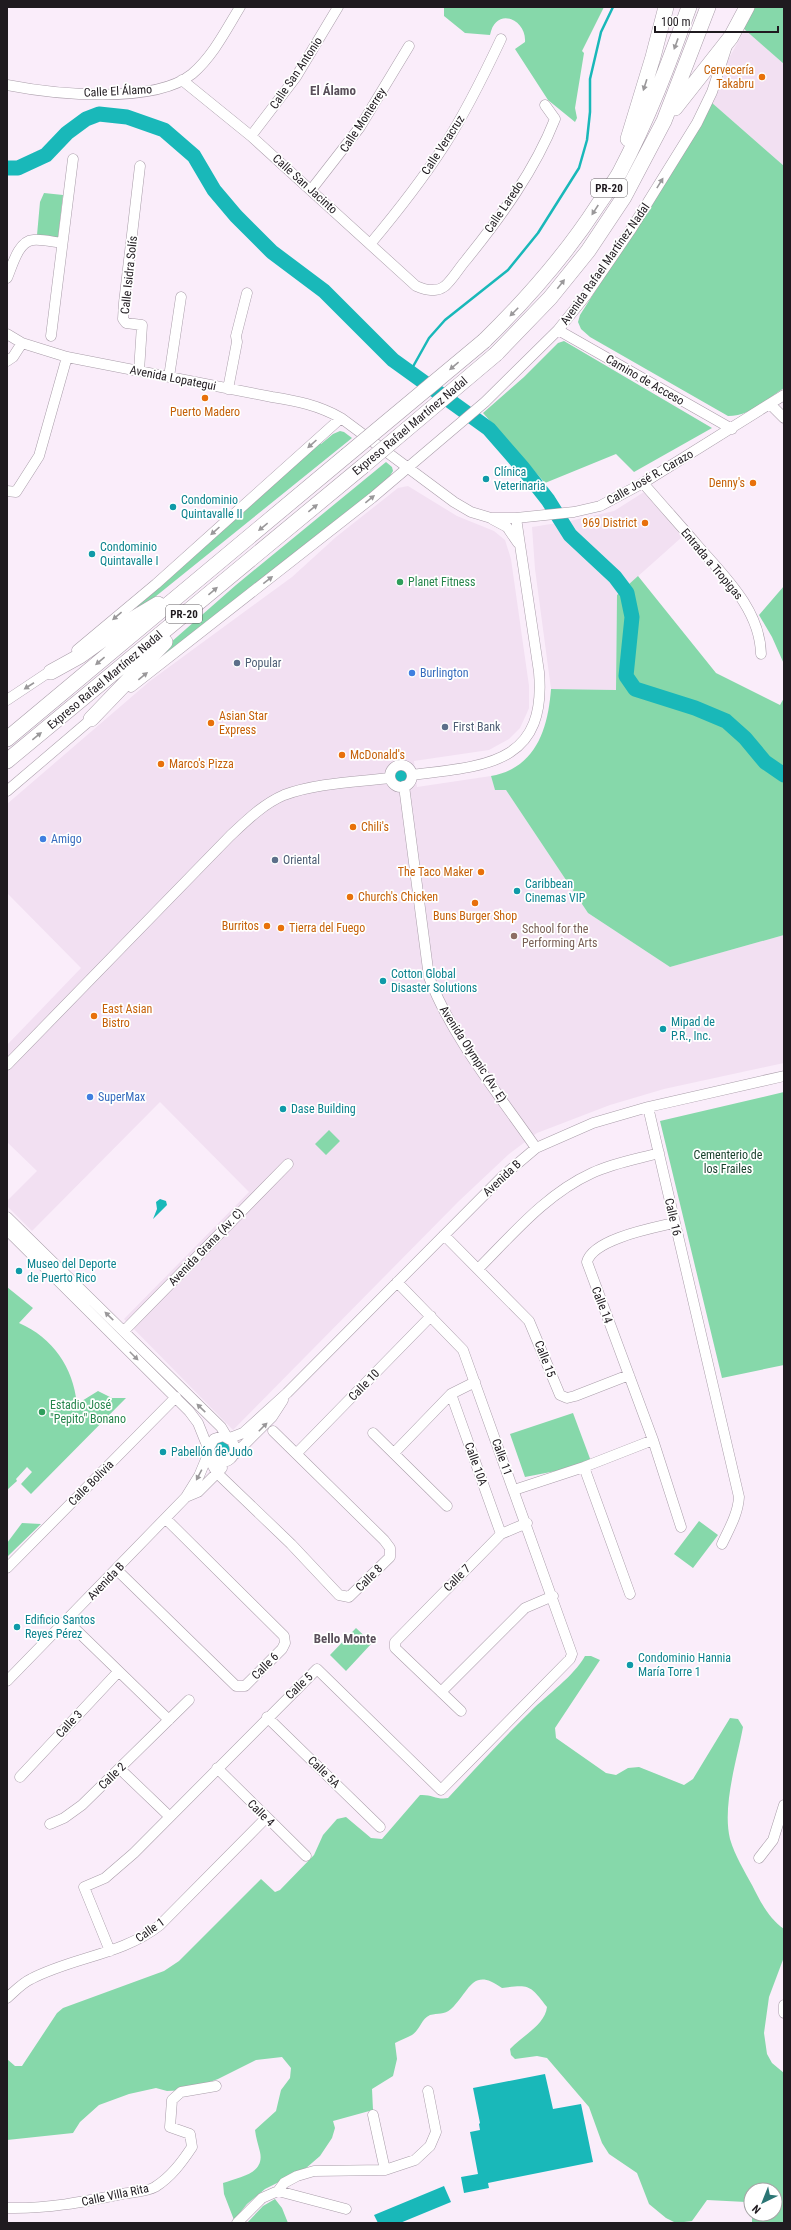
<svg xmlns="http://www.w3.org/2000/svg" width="791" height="2230" font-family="'Roboto Condensed',sans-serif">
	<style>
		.built { fill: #f2e0f2 }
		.green { fill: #86d8aa }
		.water { fill: #19b8b9 }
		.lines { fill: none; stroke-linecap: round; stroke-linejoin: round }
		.stream { stroke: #19b8b9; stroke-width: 2.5 }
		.river { stroke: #19b8b9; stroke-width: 15 }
		.minor-casing { stroke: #a99da9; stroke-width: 11 }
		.highway-casing { stroke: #a99da9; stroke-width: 16 }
		.minor { stroke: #fff; stroke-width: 10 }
		.highway { stroke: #fff; stroke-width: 15 }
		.highway-bridge-casing { stroke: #a99da9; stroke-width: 16; stroke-linecap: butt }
		.highway-bridge { stroke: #fff; stroke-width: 15 }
		.oneway { fill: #9a989a }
		.food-dot { fill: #e8710a; stroke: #fff; stroke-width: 1.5 }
		.culture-dot { fill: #0f9aa8; stroke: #fff; stroke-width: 1.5 }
		.leisure-dot { fill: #2e9e5b; stroke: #fff; stroke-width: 1.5 }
		.service-dot { fill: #5c6f8a; stroke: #fff; stroke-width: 1.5 }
		.shop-dot { fill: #3f7fe0; stroke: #fff; stroke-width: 1.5 }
		.education-dot { fill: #8d6e63; stroke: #fff; stroke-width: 1.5 }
		.labels { text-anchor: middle; stroke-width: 3.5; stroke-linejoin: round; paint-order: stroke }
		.shield { fill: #fff; stroke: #625f62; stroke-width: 1 }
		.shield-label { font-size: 11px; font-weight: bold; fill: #1f1a1f }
		.food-label { font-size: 12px; fill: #c56008; stroke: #fff; text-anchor: start }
		.street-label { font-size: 12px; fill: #1f1a1f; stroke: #fff }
		.culture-label { font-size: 12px; fill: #0d838f; stroke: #fff; text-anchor: start }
		.leisure-label { font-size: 12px; fill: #27864d; stroke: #fff; text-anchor: start }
		.service-label { font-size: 12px; fill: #4e5e75; stroke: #fff; text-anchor: start }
		.shop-label { font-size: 12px; fill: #366cbe; stroke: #fff; text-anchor: start }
		.education-label { font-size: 12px; fill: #785e54; stroke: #fff; text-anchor: start }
		.park-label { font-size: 12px; fill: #163f2a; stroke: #fff }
		.neighbourhood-label { font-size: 13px; font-weight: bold; fill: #594f5a; stroke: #fff }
	</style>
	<rect width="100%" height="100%" fill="#faedfa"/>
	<!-- built -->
	<path class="built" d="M745,29l39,35v102l-73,-64 11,-31z
		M408,486l49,30 37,15 11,9 6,19 18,127v22l-3,7 -6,13 -11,11 -20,11 -75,11 3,26 74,-11 4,14h11l82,123 82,54 114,-32v128l-120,26 -54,16 -73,28 -28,21 -50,47 -226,229 -109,-111 125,-127 -89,-90 -128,129 -25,-25v-5l30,-30 -30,-29v-97l74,-77 -74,-75v-89l143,-123 142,-104 44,-40 62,-49z
		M644,492l38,45 -65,58 -1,95 -65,-1 -16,-120 -3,-42 38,-6 44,-10z"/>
	<!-- green -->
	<path class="green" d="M444,7h160l-22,44 2,2 -9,55 2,10 -2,4 -27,-22 -33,-51 10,-7c2,-22 -29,-37 -35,-7l-25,-2 -21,-17z
		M754,7h30v57l-41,-36z
		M711,102l73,64v222c-18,12 -34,28 -56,28l-138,-79 -9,-8 -3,-7 2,-7 100,-157z
		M44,193l19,2 -5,43 -21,-3 3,-33z
		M564,341l148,87 -78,44 -18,-18 -71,29 -62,-70 41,-36 34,-34z
		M340,431l4,1 8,6 -212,171 -4,-3 183,-163 2,1 12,-10z
		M386,462l6,5 1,4 -8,13 -229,177 -3,-3 83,-73z
		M638,576l78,97 64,32 4,-7v237l-114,32 -82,-54 -82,-123h-11l-4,-14c45,-8 57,-47 60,-87l65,1 1,-95z
		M784,586v78l-12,-27 -13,-22z
		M784,1092v273l-62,13 -62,-257z
		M329,1130l11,11 -14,14 -11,-11z
		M7,1287l26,21 -14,15c34,15 54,44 58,81l21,-13 14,7h14l-95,96 -10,-10 11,-12 -5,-5 -11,12 1,2 -10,9z
		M573,1413l19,51 -67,13 -15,-43z
		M699,1521l19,14 -25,33 -19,-14z
		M22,1523l19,1 -34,33v-14z
		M356,1628l16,15 -26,28 -16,-16z
		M585,1656h6l9,4 -45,68 1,10 50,35 10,2 12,-7 11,-1 45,18 9,-6 37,-61 8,1 5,8c-6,33 -21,79 -13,112 5,17 14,31 22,46 8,16 17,34 32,44v28l-15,40 -5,36 3,21 5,9 12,10v150h-32v-9h23v-24h-24v17l-5,-5 -39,-2 -15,21 -16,2 -10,-5 -17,-14 -12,-31 -28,-19 -7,-11 -13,-36 -42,-49 -10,-2 -22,3 -4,-4 -1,-6c12,-13 35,-24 37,-42 -17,-22 -17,-23 -45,-19 -30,-22 -32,3 -51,21 -7,6 -13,4 -21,6 -9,4 -10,15 -18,20 -5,3 -12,5 -17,8l2,16 -4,17 -21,13 1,21 -40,11 2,7 -3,10 -12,18 -15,13 -40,20 -18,15 -13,16 -10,-26 -1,-11c16,-6 42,-9 37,-31 -2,-8 -4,-14 -5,-22l21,-19 5,-21 9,-12 1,-10 -9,-11 -26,3 -38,19 -31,11 -20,1 -11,-3 -27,6 -30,11 -19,17 -7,11 -66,7v-81l8,7h7l35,-53 6,-5 101,-37 15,-10 82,-82 14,13 5,-2 34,-35 9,-20 14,-16 9,-2 25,21 11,1 38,-44c11,-1 17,5 28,3 27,-29 54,-59 83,-87 17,-17 42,-34 54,-55z
		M275,2199l7,9 6,15h-41l16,-17z"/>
	<!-- water -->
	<path class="water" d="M393 775a8 8 0 1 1 16 0a8 8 0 1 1-16 0Z
		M160,1199l6,2 1,4 -14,14 4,-10 -1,-7z
		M223,1440l7,5v9l-7,5 -8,-4 -2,-9z
		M545,2074l8,35 28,-5 12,58 -105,21 1,5 -25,5 -3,-16 17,-3 -8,-42 10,-2 -1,-6 1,-1 -7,-35z
		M444,2186l7,16 -51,21h-22l-4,-8z"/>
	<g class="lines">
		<!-- stream -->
		<path class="stream" d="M410,372l19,-34 16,-18 63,-50 30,-37 41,-65 8,-28 3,-28v-33l11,-47 12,-25"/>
		<!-- river -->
		<path class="river" d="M7,168h11l28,-13 21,-22 19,-14 13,-5 28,3 37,13 30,26 20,34 22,26 36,36 52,39 69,69 96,69 33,38 26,33 22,35 45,42 12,16 5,24 -6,59 9,13 60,19 31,13 19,17 20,24 19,13"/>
		<!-- minor casing -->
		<g class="minor-casing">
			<path id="minor" d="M182,80l69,56 165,150c9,4 20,7 29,0 8,-7 14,-18 21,-26 34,-42 69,-90 89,-141l-10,-14
				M7,85c46,9 147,20 185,-11 21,-18 34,-44 48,-67
				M251,136l45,-59 42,-70
				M311,190l49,-63 49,-81
				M371,243c26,-31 51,-63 73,-97 22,-34 40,-71 57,-107
				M7,278c5,-11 11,-37 26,-38 9,-1 20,2 29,3
				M558,330l174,99
				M7,334l15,9 45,14 205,40c25,4 46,8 69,21l113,84 17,10 20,6h25l58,-6 26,-6 43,-23 141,-88
				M51,336l22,-177
				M7,361l6,-4 9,-14
				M139,371l3,-46 -16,-2 -3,-4 1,-16 16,-137
				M169,377l12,-80
				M228,389l9,-47 -1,-6 11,-43
				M770,404l14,14
				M643,483c18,21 37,42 55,63 27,31 62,64 63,108
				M7,491l9,1 23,-36 28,-99
				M492,519l15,8 11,16
				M77,650l79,-66 185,-166
				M131,687l241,-189 113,-96 73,-72 29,-36 43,-63 67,-108 15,-31 14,-43
				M7,700l48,-32
				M390 776a11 11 0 1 1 22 0a11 11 0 1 1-22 0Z
				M412,775c72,-9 135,-10 127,-103l-23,-154
				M404,786l25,191c22,59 71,119 107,171
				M7,791l88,-75
				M7,1065l223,-229c16,-15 33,-32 54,-41 32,-12 72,-13 106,-17
				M648,1107l91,390c-1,17 -10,32 -17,47
				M7,1217l214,210 6,10
				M674,1223c-21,5 -81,16 -87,39l66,178 28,87
				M7,1230l182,181 9,12 14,35c13,11 29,-3 20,-17l-9,-5 -9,3 -5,9
				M444,1235l85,86 31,74 7,3 8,-2 54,-21
				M478,1269c35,-35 68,-75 114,-96 21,-10 45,-14 67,-20
				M124,1331l164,-167
				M451,1394l50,140
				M373,1433l74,73
				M230,1438l13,-5 44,-40 216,-217 33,-28 57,-25 55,-16 136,-31
				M297,1453l134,-137
				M394,1453l57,-59 24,-12
				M235,1454l37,-37 11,-17
				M212,1458l1,8 4,7 74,71 48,51 10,2 41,-40v-9l-6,-8 -111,-109
				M584,1467l46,127
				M514,1490l70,-23 69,-27
				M186,1497l12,-5 24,-24
				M7,1568l169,-171
				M117,1570l119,116h9l37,-37 3,-6 -1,-7 -118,-117
				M67,1621l102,99
				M7,1681l179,-184 13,-21 10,-24
				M441,1692l84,-84 28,-12
				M461,1711l-66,-63v-6l106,-108 26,-11
				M267,1717l113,110
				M217,1768l89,88
				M120,1769l49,47
				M20,1777l98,-105
				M50,1824l14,-6 18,-13 107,-105
				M759,1858l14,-18 11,-35
				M110,1951l-26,-64 21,-9 29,-25 183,-184 124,121 129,-131 2,-5 -109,-304 -66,-68
				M7,1998c7,-6 15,-15 24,-19 42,-22 91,-24 129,-54l106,-107
				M784,2005v8
				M373,2115l12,55
				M278,2191l68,18
				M7,2208c40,1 76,-6 115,-14 10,-2 24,-2 33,-7 16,-10 27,-25 37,-40l-2,-13 -20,-7 2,-27 9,-8 35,-6
				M237,2223l25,-25 16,-7 6,-8 13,-7 17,-5 71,-1 30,-10 15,-14 6,-14 -8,-41"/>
		</g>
		<!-- highway casing -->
		<g class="highway-casing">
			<path id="highway" d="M675,108l56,-71 16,-30
				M628,139l25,-82 13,-50
				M484,341c43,-42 81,-85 114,-136 7,-11 16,-22 22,-33 28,-53 49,-109 69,-165
				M496,354l54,-56 38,-47 36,-54 40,-76 44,-114
				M51,672l29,-16 46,-33 32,-19
				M91,719l74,-77
				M7,739l339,-283
				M7,761l355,-294"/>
		</g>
		<!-- minor -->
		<use href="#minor" class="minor"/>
		<!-- highway -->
		<use href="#highway" class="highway"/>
		<!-- highway-bridge casing -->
		<g class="highway-bridge-casing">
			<path id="highway-bridge" d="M346,456l138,-115
				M362,467l134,-113"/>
		</g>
		<!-- highway-bridge -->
		<use href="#highway-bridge" class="highway-bridge"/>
	</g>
	<!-- one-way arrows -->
	<defs><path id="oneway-solid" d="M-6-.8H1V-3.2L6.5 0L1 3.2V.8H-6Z"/></defs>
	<g class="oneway">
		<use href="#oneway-solid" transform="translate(676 44) rotate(110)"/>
		<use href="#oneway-solid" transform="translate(645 85) rotate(108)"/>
		<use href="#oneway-solid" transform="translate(660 183) rotate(-58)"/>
		<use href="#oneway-solid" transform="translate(595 210) rotate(123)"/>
		<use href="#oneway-solid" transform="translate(561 284) rotate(-52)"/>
		<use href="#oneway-solid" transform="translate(514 312) rotate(135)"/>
		<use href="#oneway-solid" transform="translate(454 366) rotate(140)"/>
		<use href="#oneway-solid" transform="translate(312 444) rotate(138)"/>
		<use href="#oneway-solid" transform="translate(370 499) rotate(-39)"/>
		<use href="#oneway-solid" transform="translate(313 508) rotate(-39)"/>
		<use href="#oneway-solid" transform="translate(263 527) rotate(141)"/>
		<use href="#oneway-solid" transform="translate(215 531) rotate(138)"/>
		<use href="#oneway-solid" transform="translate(268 580) rotate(-38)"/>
		<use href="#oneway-solid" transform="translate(213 591) rotate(-40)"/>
		<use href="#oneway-solid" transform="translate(117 616) rotate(140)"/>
		<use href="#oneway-solid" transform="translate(100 661) rotate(140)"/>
		<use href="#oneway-solid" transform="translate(143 676) rotate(-39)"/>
		<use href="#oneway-solid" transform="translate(29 686) rotate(147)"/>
		<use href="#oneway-solid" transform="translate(37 736) rotate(-39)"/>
		<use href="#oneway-solid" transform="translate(109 1316) rotate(-136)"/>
		<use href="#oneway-solid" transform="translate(134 1356) rotate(45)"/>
		<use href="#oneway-solid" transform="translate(201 1408) rotate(-136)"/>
		<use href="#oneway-solid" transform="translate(263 1427) rotate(-45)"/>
		<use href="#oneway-solid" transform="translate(199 1475) rotate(118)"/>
	</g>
	<!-- markers -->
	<g class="food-dot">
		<circle cx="762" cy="77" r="4"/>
		<circle cx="205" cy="398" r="4"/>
		<circle cx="753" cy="483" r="4"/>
		<circle cx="645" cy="523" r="4"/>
		<circle cx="211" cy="723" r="4"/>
		<circle cx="342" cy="755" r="4"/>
		<circle cx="161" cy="764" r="4"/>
		<circle cx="353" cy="827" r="4"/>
		<circle cx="481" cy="872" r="4"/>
		<circle cx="350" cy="897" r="4"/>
		<circle cx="475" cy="903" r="4"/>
		<circle cx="267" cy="926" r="4"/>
		<circle cx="281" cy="928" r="4"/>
		<circle cx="94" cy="1016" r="4"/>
	</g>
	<g class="culture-dot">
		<circle cx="486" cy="479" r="4"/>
		<circle cx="173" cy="507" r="4"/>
		<circle cx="92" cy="554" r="4"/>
		<circle cx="517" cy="891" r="4"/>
		<circle cx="383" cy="981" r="4"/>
		<circle cx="663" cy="1029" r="4"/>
		<circle cx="283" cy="1109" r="4"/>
		<circle cx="19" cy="1271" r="4"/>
		<circle cx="163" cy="1452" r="4"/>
		<circle cx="17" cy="1627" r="4"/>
		<circle cx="630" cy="1665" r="4"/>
	</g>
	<g class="leisure-dot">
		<circle cx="400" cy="582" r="4"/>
		<circle cx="42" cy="1412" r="4"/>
	</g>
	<g class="service-dot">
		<circle cx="237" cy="663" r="4"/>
		<circle cx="445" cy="727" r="4"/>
		<circle cx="275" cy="860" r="4"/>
	</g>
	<g class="shop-dot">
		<circle cx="412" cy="673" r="4"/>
		<circle cx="43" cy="839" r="4"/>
		<circle cx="90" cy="1097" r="4"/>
	</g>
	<circle class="education-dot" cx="514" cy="936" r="4"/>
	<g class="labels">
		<!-- shield labels -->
		<g class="shield">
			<rect x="591" y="179" width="36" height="18" rx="3"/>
			<rect x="166" y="605" width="36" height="18" rx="3"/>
		</g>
		<g class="shield-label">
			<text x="609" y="192">PR-20</text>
			<text x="184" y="618">PR-20</text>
		</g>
		<!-- food labels -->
		<g class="food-label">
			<text x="754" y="74" text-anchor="end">Cervecería<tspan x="754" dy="14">Takabru</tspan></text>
			<text x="205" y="416" text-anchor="middle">Puerto Madero</text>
			<text x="745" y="487" text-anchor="end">Denny's</text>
			<text x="637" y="527" text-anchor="end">969 District</text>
			<text x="219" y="720">Asian Star<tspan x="219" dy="14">Express</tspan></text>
			<text x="350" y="759">McDonald's</text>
			<text x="169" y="768">Marco's Pizza</text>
			<text x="361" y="831">Chili's</text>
			<text x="473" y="876" text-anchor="end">The Taco Maker</text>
			<text x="358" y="901">Church's Chicken</text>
			<text x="475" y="920" text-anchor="middle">Buns Burger Shop</text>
			<text x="259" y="930" text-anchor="end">Burritos</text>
			<text x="289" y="932">Tierra del Fuego</text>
			<text x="102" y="1013">East Asian<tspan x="102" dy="14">Bistro</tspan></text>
		</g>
		<!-- street labels -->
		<g class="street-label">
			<text transform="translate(296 73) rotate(-56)" y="4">Calle San Antonio</text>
			<text transform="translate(118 91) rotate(-3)" y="4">Calle El Álamo</text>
			<text transform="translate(363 120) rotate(-57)" y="4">Calle Monterrey</text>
			<text transform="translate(443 145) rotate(-57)" y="4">Calle Veracruz</text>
			<text transform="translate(305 184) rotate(42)" y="4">Calle San Jacinto</text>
			<text transform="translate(504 207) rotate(-56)" y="4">Calle Laredo</text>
			<text transform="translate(605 264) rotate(-55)" y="4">Avenida Rafael Martínez Nadal</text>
			<text transform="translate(129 275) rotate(-84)" y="4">Calle Isidra Solís</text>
			<text transform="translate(173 378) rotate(11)" y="4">Avenida Lopategui</text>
			<text transform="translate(645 380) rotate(30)" y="4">Camino de Acceso</text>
			<text transform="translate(410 426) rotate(-40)" y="4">Expreso Rafael Martínez Nadal</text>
			<text transform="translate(650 477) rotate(-30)" y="4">Calle José R. Carazo</text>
			<text transform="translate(712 564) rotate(50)" y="4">Entrada a Tropigas</text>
			<text transform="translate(105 680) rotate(-40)" y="4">Expreso Rafael Martínez Nadal</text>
			<text transform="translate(473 1054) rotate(57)" y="4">Avenida Olympic (Av. E)</text>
			<text transform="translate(502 1178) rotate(-43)" y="4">Avenida B</text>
			<text transform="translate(673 1217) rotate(77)" y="4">Calle 16</text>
			<text transform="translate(206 1247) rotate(-46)" y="4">Avenida Grana (Av. C)</text>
			<text transform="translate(602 1305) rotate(69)" y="4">Calle 14</text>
			<text transform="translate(545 1359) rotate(69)" y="4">Calle 15</text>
			<text transform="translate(364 1385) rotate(-46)" y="4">Calle 10</text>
			<text transform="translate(502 1457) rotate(70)" y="4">Calle 11</text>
			<text transform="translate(476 1464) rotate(70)" y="4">Calle 10A</text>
			<text transform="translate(91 1483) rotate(-45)" y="4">Calle Bolivia</text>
			<text transform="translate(369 1578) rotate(-45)" y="4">Calle 8</text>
			<text transform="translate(457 1578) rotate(-45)" y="4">Calle 7</text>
			<text transform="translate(106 1581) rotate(-46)" y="4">Avenida B</text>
			<text transform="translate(265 1666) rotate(-45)" y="4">Calle 6</text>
			<text transform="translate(299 1686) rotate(-44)" y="4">Calle 5</text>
			<text transform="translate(69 1724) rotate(-47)" y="4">Calle 3</text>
			<text transform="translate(324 1772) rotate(44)" y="4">Calle 5A</text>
			<text transform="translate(112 1776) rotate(-44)" y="4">Calle 2</text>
			<text transform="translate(261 1813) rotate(45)" y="4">Calle 4</text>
			<text transform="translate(150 1930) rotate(-36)" y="4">Calle 1</text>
			<text transform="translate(115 2195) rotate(-12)" y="4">Calle Villa Rita</text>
		</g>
		<!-- culture labels -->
		<g class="culture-label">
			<text x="494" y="476">Clínica<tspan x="494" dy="14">Veterinaria</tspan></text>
			<text x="181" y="504">Condominio<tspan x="181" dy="14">Quintavalle II</tspan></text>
			<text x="100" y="551">Condominio<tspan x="100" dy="14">Quintavalle I</tspan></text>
			<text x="525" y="888">Caribbean<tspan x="525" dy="14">Cinemas VIP</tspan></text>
			<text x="391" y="978">Cotton Global<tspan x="391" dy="14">Disaster Solutions</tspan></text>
			<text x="671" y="1026">Mipad de<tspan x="671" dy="14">P.R., Inc.</tspan></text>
			<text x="291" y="1113">Dase Building</text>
			<text x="27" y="1268">Museo del Deporte<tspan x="27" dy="14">de Puerto Rico</tspan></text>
			<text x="171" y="1456">Pabellón de Judo</text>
			<text x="25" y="1624">Edificio Santos<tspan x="25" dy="14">Reyes Pérez</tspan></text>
			<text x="638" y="1662">Condominio Hannia<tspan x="638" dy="14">María Torre 1</tspan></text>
		</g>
		<!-- leisure labels -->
		<g class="leisure-label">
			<text x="408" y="586">Planet Fitness</text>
			<text x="50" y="1409">Estadio José<tspan x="50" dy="14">"Pepito" Bonano</tspan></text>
		</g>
		<!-- service labels -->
		<g class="service-label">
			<text x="245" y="667">Popular</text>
			<text x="453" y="731">First Bank</text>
			<text x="283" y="864">Oriental</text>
		</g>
		<!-- shop labels -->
		<g class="shop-label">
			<text x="420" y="677">Burlington</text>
			<text x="51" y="843">Amigo</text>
			<text x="98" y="1101">SuperMax</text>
		</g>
		<!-- education labels -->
		<g class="education-label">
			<text x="522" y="933">School for the<tspan x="522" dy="14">Performing Arts</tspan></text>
		</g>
		<!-- park labels -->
		<g class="park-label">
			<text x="728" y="1159">Cementerio de<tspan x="728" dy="14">los Frailes</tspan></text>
		</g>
		<!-- neighbourhood labels -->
		<g class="neighbourhood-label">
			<text x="333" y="95">El Álamo</text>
			<text x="345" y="1643">Bello Monte</text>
		</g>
	</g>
	<!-- border -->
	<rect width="791" height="2230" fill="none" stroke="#1f1a1f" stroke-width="16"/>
	<!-- north arrow -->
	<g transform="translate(763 2202) rotate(223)"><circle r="19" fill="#ffffff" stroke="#a5a3a5"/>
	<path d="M0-3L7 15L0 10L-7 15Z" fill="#2b7574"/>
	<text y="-6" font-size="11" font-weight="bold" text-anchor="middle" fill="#1f1a1f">N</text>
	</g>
	<!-- scale -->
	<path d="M655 26v6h123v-6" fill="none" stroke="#1f1a1f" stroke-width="2"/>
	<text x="661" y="26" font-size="12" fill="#1f1a1f" stroke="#ffffff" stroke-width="3" paint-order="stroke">100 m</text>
</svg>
